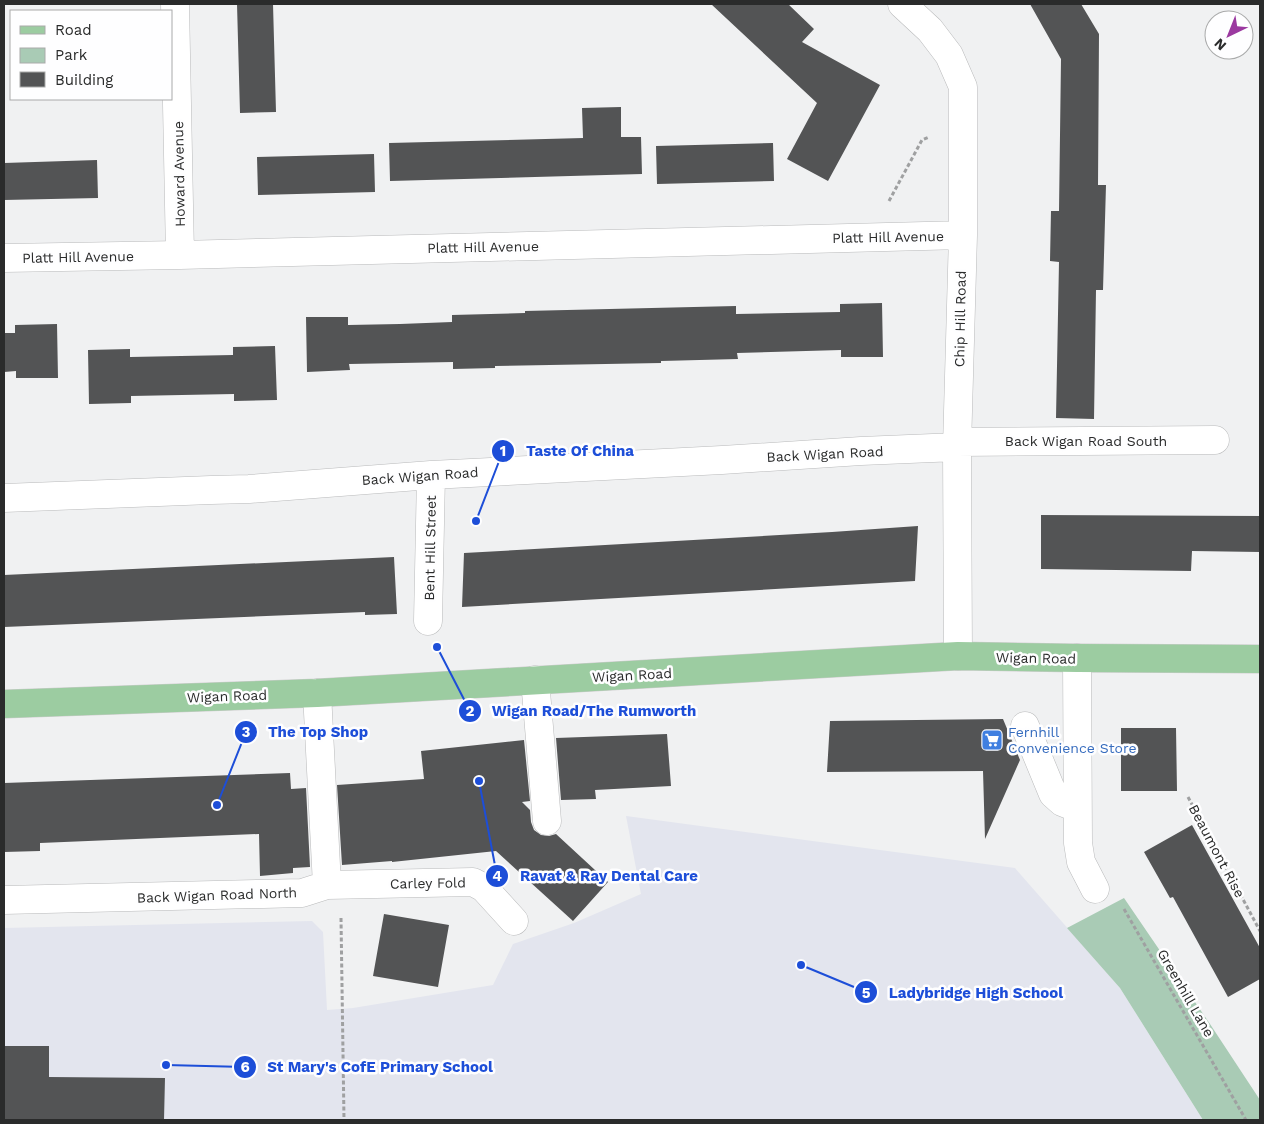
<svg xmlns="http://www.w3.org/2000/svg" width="1264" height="1124" font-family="'Work Sans',sans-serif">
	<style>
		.built { fill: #e3e5ee }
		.green { fill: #a9cbb5 }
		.building { fill: #535455 }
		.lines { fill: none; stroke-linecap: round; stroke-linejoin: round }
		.minor-casing { stroke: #b9babb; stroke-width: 29 }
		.major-casing { stroke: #ccc; stroke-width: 29 }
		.path { stroke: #9fa0a1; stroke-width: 3; stroke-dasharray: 4 2.5; stroke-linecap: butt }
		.minor { stroke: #fff; stroke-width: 28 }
		.major { stroke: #9ccca1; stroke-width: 28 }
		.labels { text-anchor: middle; stroke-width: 5; stroke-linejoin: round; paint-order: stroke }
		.street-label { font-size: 14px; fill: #2a2b2b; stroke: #fefeff }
		.shop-label { font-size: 14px; fill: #366cbe; stroke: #fefeff; text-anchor: start }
		.leader { fill: none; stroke: #1d4ed8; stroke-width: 2 }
		.callout-dot { fill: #1d4ed8; stroke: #fefeff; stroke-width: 2 }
		.mark-label { font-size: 15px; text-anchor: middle; font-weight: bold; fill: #fff }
		.callout-label { font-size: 15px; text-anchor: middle; font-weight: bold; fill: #1d4ed8; stroke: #fefeff; stroke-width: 5; stroke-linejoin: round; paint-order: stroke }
	</style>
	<rect width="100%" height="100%" fill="#f0f1f2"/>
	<!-- built -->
	<path class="built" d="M626,816l389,52 105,120 83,132h-1199v-192l308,-7 11,11 4,78 26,-2 140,-23 20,-41 61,-21 67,-29z"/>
	<!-- green -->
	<path class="green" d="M1124,898l86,126 50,76v20h-57l-83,-132 -53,-60z"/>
	<!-- building -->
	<path class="building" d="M237,4h36l3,108 -36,1z
		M711,4h77l26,25 -12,13 78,43 -52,96 -41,-22 30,-56z
		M1030,4h51l18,30 -1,151h8l-3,105h-7l-2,129 -38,-1 3,-156 -9,-1 1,-50h8l2,-152z
		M621,107v30h20l1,37 -252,7 -1,-38 194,-5 -1,-30z
		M773,143l1,38 -117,3 -1,-38z
		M374,154l1,38 -117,3 -1,-38z
		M97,160l1,38 -94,2v-37z
		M882,303l1,54h-42v-7l-104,3 1,6 -77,2v2l-166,3v2l-42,1v-7l-104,2 1,6 -43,2 -1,-55h42v8l52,-1 52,-2v-7l73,-2v-2l211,-5v8l104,-2v-8z
		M57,324l1,54h-42v-7l-12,1v-39h11v-8z
		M275,346l2,54 -43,1v-7l-52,1 -51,1v7l-42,1 -1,-54 42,-1v8l51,-1 52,-1v-8z
		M1041,515l219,1v36l-68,-1 -1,20 -150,-2z
		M918,526l-3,55 -453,26 2,-54 368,-21z
		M394,557l3,57 -32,1v-3l-361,15v-52z
		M1003,719l17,41 -35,79 -2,-68 -156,1 3,-51z
		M1121,728h55l1,63h-56z
		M667,734l4,52 -76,4 1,9 -35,1 -5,-62z
		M524,740l6,61 -8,1 8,8 1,12 3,8 7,5 8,1 7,-2 52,48 -35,39 -77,-70 -104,11v-1l-50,4 -5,-80 87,-6 -3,-28z
		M290,773l1,16 15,-1 4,79 -17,1v5l-33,3 -1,-42 -219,9v8l-36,1v-69z
		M1192,825l68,123v31l-32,18 -55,-100 -3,1 -26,-46z
		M384,914l65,11 -11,62 -65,-11z
		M4,1046h45v31l116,1 -1,42h-160z"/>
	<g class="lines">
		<!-- minor casing -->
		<g class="minor-casing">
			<path id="minor" d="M175,4l5,251
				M902,4l28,26 19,25 14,32v148l-6,212 1,209
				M4,258l176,-3 783,-20
				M957,442l258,-2
				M4,498l207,-8 38,-1 182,-14 291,-15 139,-9 96,-4
				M428,621l3,-146
				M1077,658l1,185 3,19 14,27
				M535,680l12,141
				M317,693l10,192
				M1025,726l28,68 9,8 15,6
				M4,900l298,-7 25,-8 146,-3 11,6 30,33"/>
		</g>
		<!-- major casing -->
		<g class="major-casing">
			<path id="major" d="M4,704l313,-11 641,-37 119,2 183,1"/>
		</g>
		<!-- path -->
		<path class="path" d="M889,201l33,-61 7,-3
			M1188,797l72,134
			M1124,909l122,211
			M341,918l3,202"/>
		<!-- minor -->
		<use href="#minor" class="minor"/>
		<!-- major -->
		<use href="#major" class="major"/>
	</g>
	<!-- icons -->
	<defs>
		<g id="supermarket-square" transform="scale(1.125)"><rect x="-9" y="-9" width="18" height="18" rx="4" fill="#3f7fe0" stroke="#fefeff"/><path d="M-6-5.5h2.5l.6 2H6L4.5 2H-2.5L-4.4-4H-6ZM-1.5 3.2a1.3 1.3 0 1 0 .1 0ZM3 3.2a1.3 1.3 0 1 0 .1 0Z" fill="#fff"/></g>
	</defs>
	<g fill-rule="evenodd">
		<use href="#supermarket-square" x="992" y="740"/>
	</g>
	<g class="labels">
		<!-- street labels -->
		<g class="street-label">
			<text transform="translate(179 174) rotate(-91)" y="5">Howard Avenue</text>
			<text transform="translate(888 237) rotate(-1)" y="5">Platt Hill Avenue</text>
			<text transform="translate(483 247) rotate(-1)" y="5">Platt Hill Avenue</text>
			<text transform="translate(78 257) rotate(-1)" y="5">Platt Hill Avenue</text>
			<text transform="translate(960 319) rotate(-89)" y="5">Chip Hill Road</text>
			<text x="1086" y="446">Back Wigan Road South</text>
			<text transform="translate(825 454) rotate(-3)" y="5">Back Wigan Road</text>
			<text transform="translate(420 476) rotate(-4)" y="5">Back Wigan Road</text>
			<text transform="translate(430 548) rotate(-89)" y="5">Bent Hill Street</text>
			<text transform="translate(1036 658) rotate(1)" y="5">Wigan Road</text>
			<text transform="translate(632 675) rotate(-3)" y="5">Wigan Road</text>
			<text transform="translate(227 696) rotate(-2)" y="5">Wigan Road</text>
			<text transform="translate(1217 851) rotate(62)" y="5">Beaumont Rise</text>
			<text transform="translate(428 883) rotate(-1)" y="5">Carley Fold</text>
			<text transform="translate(217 895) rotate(-2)" y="5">Back Wigan Road North</text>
			<text transform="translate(1186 993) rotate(60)" y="5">Greenhill Lane</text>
		</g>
		<!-- shop labels -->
		<g class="shop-label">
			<text x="1008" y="737">Fernhill<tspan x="1008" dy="16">Convenience Store</tspan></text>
		</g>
	</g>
	<!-- callouts -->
	<path class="leader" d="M476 521L503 451M437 647L470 711M217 805L246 732M479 781L497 876M801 965L866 992M166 1065L245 1067"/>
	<g class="callout-dot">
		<circle cx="476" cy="521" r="5"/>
		<circle cx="437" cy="647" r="5"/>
		<circle cx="217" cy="805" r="5"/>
		<circle cx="479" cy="781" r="5"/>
		<circle cx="801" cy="965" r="5"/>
		<circle cx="166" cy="1065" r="5"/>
		<circle cx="503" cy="451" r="12"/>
		<circle cx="470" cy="711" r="12"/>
		<circle cx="246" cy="732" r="12"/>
		<circle cx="497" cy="876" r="12"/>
		<circle cx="866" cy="992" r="12"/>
		<circle cx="245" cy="1067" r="12"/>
	</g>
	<g class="mark-label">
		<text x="503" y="456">1</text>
		<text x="470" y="716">2</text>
		<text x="246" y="737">3</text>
		<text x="497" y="881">4</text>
		<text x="866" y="998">5</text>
		<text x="245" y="1072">6</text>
	</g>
	<g class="callout-label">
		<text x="580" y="456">Taste Of China</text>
		<text x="594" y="716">Wigan Road/The Rumworth</text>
		<text x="318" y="737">The Top Shop</text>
		<text x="609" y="881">Ravat &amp; Ray Dental Care</text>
		<text x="976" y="998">Ladybridge High School</text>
		<text x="380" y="1072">St Mary's CofE Primary School</text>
	</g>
	<!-- border -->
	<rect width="1264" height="1124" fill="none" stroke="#2a2b2b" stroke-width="10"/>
	<!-- legend -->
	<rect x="10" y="10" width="162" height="90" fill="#fefeff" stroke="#a9aaaa"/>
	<rect x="20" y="26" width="25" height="8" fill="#9ccca1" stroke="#a9aaaa"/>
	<text x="55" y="35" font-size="15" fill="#2a2b2b">Road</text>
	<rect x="20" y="48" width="25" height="15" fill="#a9cbb5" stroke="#a9aaaa"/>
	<text x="55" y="60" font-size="15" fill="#2a2b2b">Park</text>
	<rect x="20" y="72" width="25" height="15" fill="#535455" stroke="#a9aaaa"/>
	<text x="55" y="85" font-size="15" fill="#2a2b2b">Building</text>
	<!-- north arrow -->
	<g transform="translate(1229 35) rotate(223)"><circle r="24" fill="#fefeff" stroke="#a9aaaa"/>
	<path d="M0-4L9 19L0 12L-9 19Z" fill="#9b39a0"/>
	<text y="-8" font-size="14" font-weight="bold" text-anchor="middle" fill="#2a2b2b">N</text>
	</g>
</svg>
